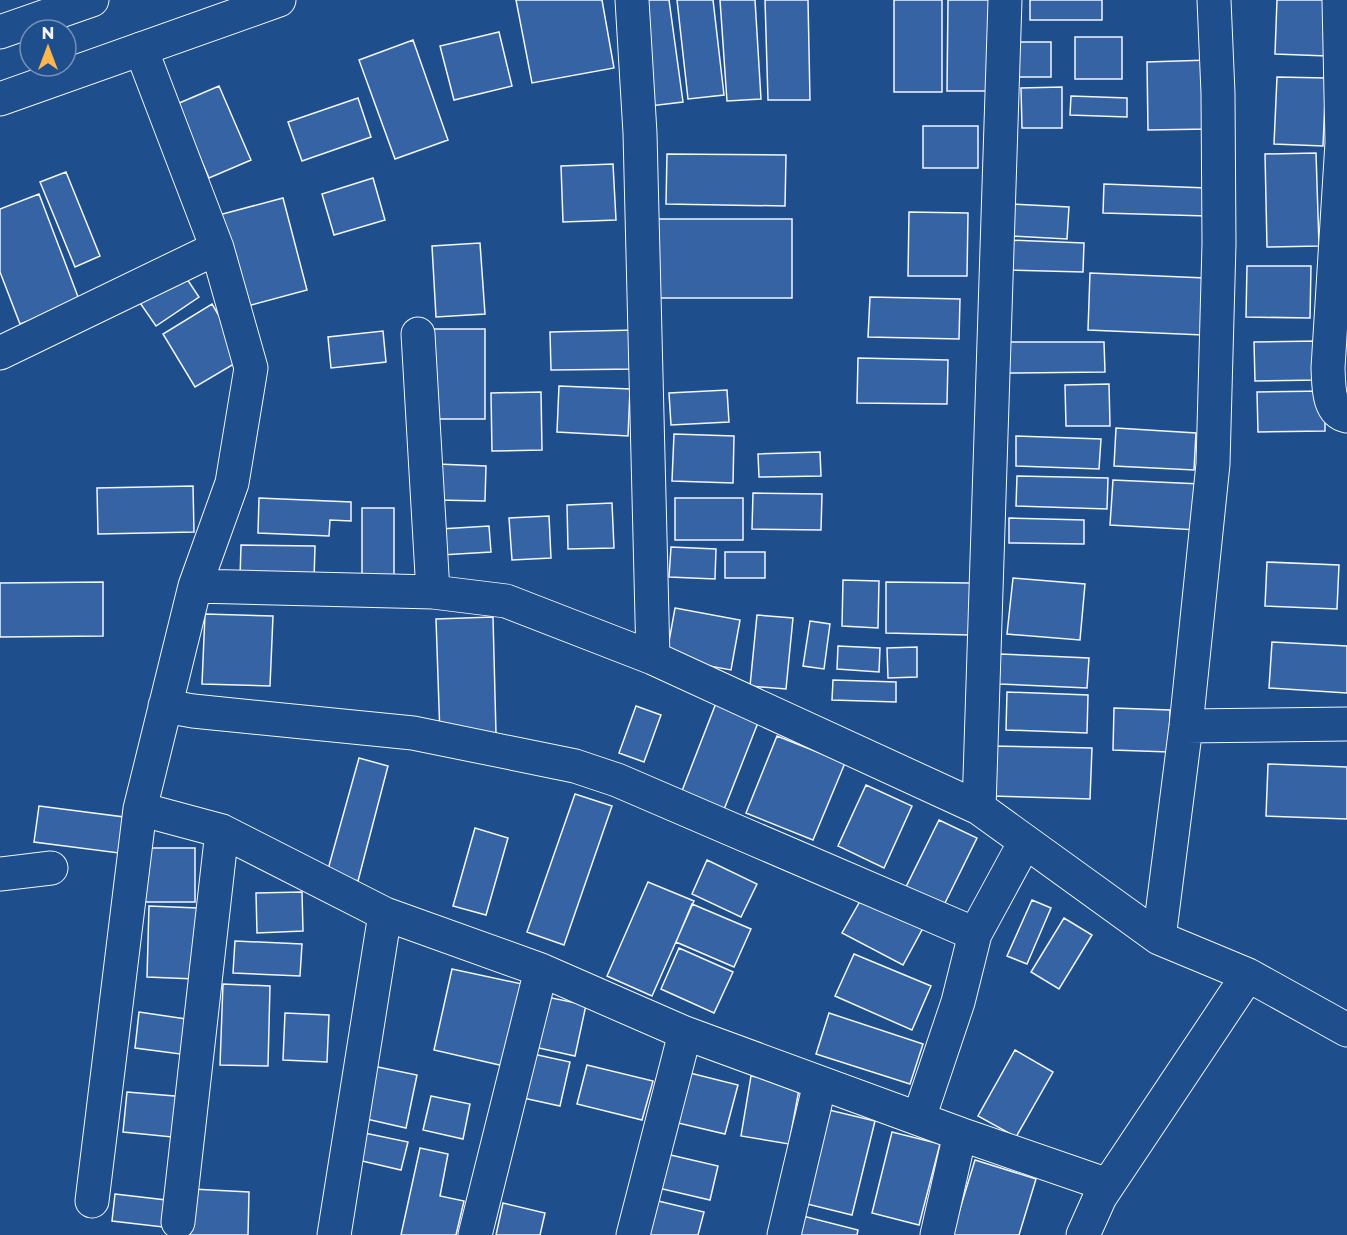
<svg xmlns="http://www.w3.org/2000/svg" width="1347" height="1235" font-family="Montserrat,sans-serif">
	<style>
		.building { fill: #3563a3; stroke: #f2f6ff; stroke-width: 1.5 }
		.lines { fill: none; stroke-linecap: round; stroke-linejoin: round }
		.street-casing { stroke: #f2f6ff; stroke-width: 35 }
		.primary-casing { stroke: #f2f6ff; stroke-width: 35 }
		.street { stroke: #1f4e8c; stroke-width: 33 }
		.primary { stroke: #1f4e8c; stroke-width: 33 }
	</style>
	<rect width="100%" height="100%" fill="#1f4e8c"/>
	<!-- building -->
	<path class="building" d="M516,0h86l12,68 -82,15z
		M636,0h33l14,102 -33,4z
		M677,0h36l11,95 -36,4z
		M720,0h35l6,99 -34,2z
		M765,0h43l2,100h-42z
		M894,0h48v92h-48z
		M948,0h47l-2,91h-46z
		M1030,0h72v20h-72z
		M1277,0h51l-1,56 -52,-2z
		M499,32l13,54 -58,14 -14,-54z
		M1075,37h47v42h-47z
		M413,40l35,100 -53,19 -36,-99z
		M1019,42h32v35h-32z
		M1209,60l1,69 -62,1 -1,-68z
		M1277,77l49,1 -3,68 -49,-2z
		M219,86l32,74 -42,18 -32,-74z
		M1062,87v41h-40l-1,-40z
		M1071,96l56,2v19l-57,-2z
		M358,98l13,39 -69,24 -14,-39z
		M923,126h55v42h-55z
		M1316,153l3,93 -52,1 -2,-93z
		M667,154l119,1 -1,51 -119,-2z
		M613,164l3,56 -53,2 -2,-56z
		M66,172l34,84 -25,11 -35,-85z
		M373,178l12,42 -51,15 -12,-41z
		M1104,184l103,4v28l-104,-3z
		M39,194l41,108 -60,22 -20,-52v-63z
		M283,198l24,92 -67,18 -25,-92z
		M1013,204l56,3 -2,32 -56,-3z
		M909,212l59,1 -1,63h-59z
		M658,219h134v79h-134z
		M1007,240l77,3 -1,29 -76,-2z
		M480,243l5,71 -49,3 -4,-71z
		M1247,266h64l-1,52 -64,-1z
		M181,270l18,27 -43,29 -18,-26z
		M1090,273l115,5 -2,57 -115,-5z
		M870,297l90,2 -1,40 -91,-2z
		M212,304l32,54 -49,29 -32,-53z
		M429,329h56v90h-56z
		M635,330l2,39 -86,1 -1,-38z
		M383,331l3,31 -55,6 -3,-31z
		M1317,341l1,39 -63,1 -1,-39z
		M1008,342h96l1,30 -97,1z
		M858,358l90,2 -1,44 -90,-1z
		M1109,384l1,42h-44l-1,-41z
		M559,386l71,3 -2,47 -71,-4z
		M727,390l2,32 -58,3 -2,-32z
		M1325,391v40l-67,1 -1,-40z
		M541,392l1,58 -50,1 -1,-58z
		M1116,428l80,5 -2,37 -80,-4z
		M674,434l60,2 -1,47 -61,-2z
		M1016,436l85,3 -2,30 -83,-3z
		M820,452l1,24 -62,1 -1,-23z
		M437,464l49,2 -1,35 -48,-1z
		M1017,476l91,2 -1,31 -91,-3z
		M1113,480l88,4 -3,46 -88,-5z
		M193,486l1,46 -96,2 -1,-46z
		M753,493l69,1 -1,36 -69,-1z
		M259,498l92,4v19l-21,-1 -1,16 -71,-3z
		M675,498h68v42h-68z
		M612,503l2,45 -46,1 -1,-44z
		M362,508h32v68h-32z
		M549,516l2,42 -39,2 -3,-42z
		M1009,518l75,2v24l-75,-1z
		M489,526l2,26 -50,3 -1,-26z
		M241,545l74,1 -1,34 -74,-1z
		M671,547l45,2 -1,30 -46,-2z
		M725,552h40v26h-40z
		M1267,562l72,3 -2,44 -72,-3z
		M1013,578l72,6 -5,56 -73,-6z
		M843,580l36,1 -1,47 -36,-2z
		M103,582v54l-103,1v-54z
		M886,582l84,1 -1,52 -83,-2z
		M675,608l65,12 -9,50 -65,-12z
		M205,614l68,2 -3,70 -68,-2z
		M757,615l36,3 -7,71 -36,-3z
		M493,617l3,117 -56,2 -4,-117z
		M810,621l20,3 -6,45 -21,-3z
		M1272,642l75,4v47l-78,-5z
		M838,646l42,2 -1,24 -42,-3z
		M917,647v30l-29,1 -1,-30z
		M1000,654l89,4 -2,30 -88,-4z
		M833,680l63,2v20l-64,-2z
		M1007,692l81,3 -1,38 -81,-3z
		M718,698l43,17 -38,97 -43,-16z
		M636,706l25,9 -17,47 -25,-9z
		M1114,708l56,2 -1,42 -56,-2z
		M777,736l68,27 -32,77 -67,-27z
		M992,746l100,2 -2,51 -100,-3z
		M359,758l29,8 -30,115 -31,-8z
		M1268,764l79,3v52l-81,-3z
		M866,785l46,21 -28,62 -46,-22z
		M575,794l37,12 -48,139 -37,-13z
		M39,806l85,11 -5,36 -85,-11z
		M939,820l38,18 -35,71 -38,-18z
		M475,828l33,10 -22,77 -33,-9z
		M138,848h57v54h-57z
		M707,860l50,24 -16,33 -49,-23z
		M648,882l46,19 -42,95 -45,-20z
		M302,892l1,39 -46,2 -1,-40z
		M863,896l60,32 -20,37 -61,-32z
		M1032,900l19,8 -24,56 -20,-8z
		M692,904l59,25 -17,38 -58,-25z
		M149,906l48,2 -2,71 -48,-2z
		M1064,918l28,17 -33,54 -28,-17z
		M235,941l67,3 -2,32 -67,-3z
		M679,948l54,24 -19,41 -53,-24z
		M854,954l77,32 -19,44 -77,-34z
		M452,969l70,15 -18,82 -70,-16z
		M223,984l47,2 -2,80 -48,-1z
		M542,996l44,9 -11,51 -45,-10z
		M139,1012l54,8 -5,35 -53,-7z
		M285,1013l44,2 -2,47 -44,-2z
		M829,1013l94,31 -13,40 -94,-30z
		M1015,1050l38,22 -37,65 -38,-21z
		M524,1052l46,10 -10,44 -46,-10z
		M587,1065l66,16 -11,39 -65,-16z
		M373,1066l44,9 -11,53 -44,-10z
		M686,1072l52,13 -13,49 -51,-12z
		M751,1076l49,8 -11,60 -48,-8z
		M127,1092l59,5 -4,41 -59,-6z
		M431,1096l39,8 -7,35 -40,-9z
		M829,1110l46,11 -23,94 -45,-11z
		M355,1131l53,11 -7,28 -52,-12z
		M892,1132l48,12 -21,81 -47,-12z
		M420,1148l28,6 -8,42 24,5 -8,34h-55z
		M662,1153l56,13 -8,34 -56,-13z
		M975,1160l61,19 -17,56h-67z
		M192,1189l57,3 -1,43h-58z
		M115,1194l51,6 -3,27 -51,-6z
		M654,1200l50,12 -6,23h-53z
		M503,1203l42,10 -5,22h-44z
		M799,1215l59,15 -1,5h-63z"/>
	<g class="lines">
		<!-- street casing -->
		<g class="street-casing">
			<path id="street" d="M632,0l8,133 13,525
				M1339,0l3,142 -14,226c1,16 -1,44 19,48
				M418,334l15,258
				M0,353l217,-105
				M195,586l238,6 73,9 147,57 326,150 180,130 89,37 99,55
				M165,706l28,5 220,22 162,33 42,14 358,154
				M1186,726l161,-2
				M979,808l26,-808
				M140,809l82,22 163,83 156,56 144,63 275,101 -23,101
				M0,874l51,-6
				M1159,938l27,-212 27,-262 6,-220 -1,-151 -4,-93
				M919,1118l39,-116 17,-68 50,-92
				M960,1134l148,51
				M92,1201l48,-392 55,-223 37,-103 19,-115 -34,-120 -76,-199
				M178,1222l44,-391
				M334,1235l51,-321
				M475,1235l66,-265
				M633,1235l52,-202
				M784,1235l36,-152
				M1083,1235l17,-38 148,-222"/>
		</g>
		<!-- primary casing -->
		<g class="primary-casing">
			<path id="primary" d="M0,32l92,-32
				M0,99l279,-99"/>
		</g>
		<!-- street -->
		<use href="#street" class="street"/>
		<!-- primary -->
		<use href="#primary" class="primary"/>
	</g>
	<!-- north arrow -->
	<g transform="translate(48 48)"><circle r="28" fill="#1f4e8c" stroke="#7391ba" stroke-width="1.5"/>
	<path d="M0-4.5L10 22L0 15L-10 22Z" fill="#ffb74d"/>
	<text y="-9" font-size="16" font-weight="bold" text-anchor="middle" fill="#f2f6ff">N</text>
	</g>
</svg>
